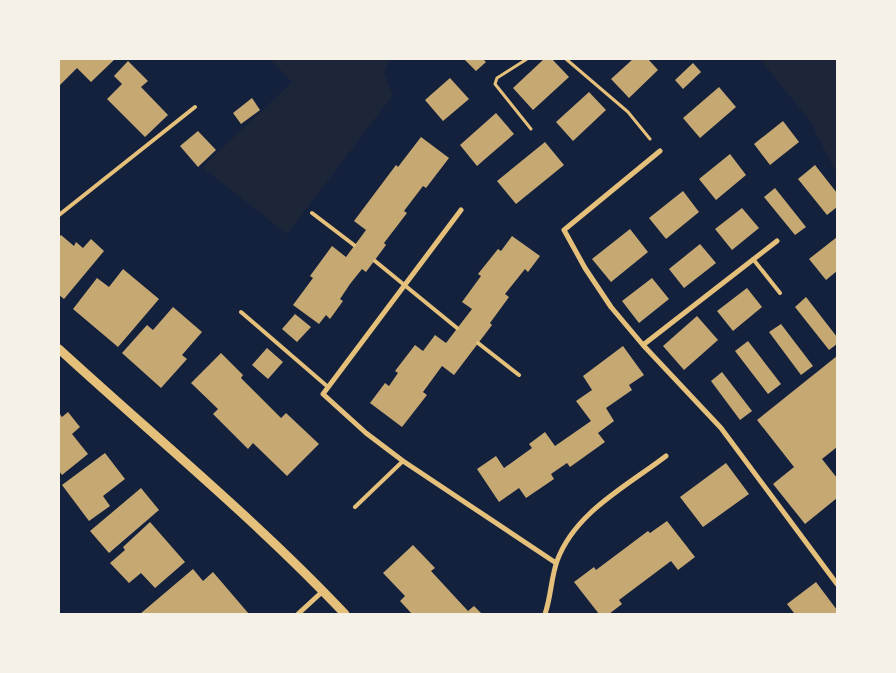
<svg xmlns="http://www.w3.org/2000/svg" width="896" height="673" font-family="Inter,sans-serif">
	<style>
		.green { fill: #1d2539 }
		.building { fill: #c6a872 }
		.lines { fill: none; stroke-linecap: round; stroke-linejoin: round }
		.path { stroke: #e5c07b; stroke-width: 3 }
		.service { stroke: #e5c07b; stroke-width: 4 }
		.minor { stroke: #e5c07b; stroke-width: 5 }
		.tertiary { stroke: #e5c07b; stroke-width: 9 }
	</style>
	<rect width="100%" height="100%" fill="#14213d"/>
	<!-- green -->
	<path class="green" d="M270,59h119l-5,15 9,21 -106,139 -85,-67 90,-85z
		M760,59h77v115l-27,-53z"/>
	<!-- building -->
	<path class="building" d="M59,59h56l-24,23 -14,-14 -18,18z
		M464,59h19l3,3 -10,9z
		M544,59h8l17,18 -36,33 -20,-22z
		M633,59h15l10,11 -29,28 -18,-19z
		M128,61l20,20 -7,6 27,28 -23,22 -38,-38 15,-15 -8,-8z
		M693,63l8,9 -18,17 -8,-9z
		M450,78l19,21 -26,22 -18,-21z
		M719,87l17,20 -36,31 -17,-20z
		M589,92l17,18 -33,31 -17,-19z
		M252,98l8,12 -19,14 -8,-11z
		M496,113l18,21 -37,32 -17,-21z
		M783,121l16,21 -29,23 -16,-21z
		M198,131l18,19 -18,17 -18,-21z
		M421,137l28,21 -23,30 -3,-2 -19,25 3,2 -23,30 2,2 -20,27 -4,-3 -12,15 -10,15 3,2 -13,18 -4,-4 -7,9 -26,-19 20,-27 -3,-2 22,-30 14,11 20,-27 -12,-9 42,-56 2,2z
		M545,142l19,23 -48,39 -19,-23z
		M730,154l16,21 -30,25 -17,-21z
		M815,165l22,28v14l-10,8 -29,-36z
		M775,188l31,39 -11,8 -31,-38z
		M683,191l16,21 -33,27 -17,-21z
		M742,208l17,20 -27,22 -17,-21z
		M630,229l18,23 -37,30 -19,-23z
		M61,235l13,11 2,-4 7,6 8,-9 13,12 -40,48 -5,-4v-58z
		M512,236l28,20 -12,16 -3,-3 -20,25 4,3 -19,26 2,2 -38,50 -12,-9 -19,26 4,3 -25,32 -32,-24 15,-20 4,3 9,-13 -3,-2 20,-26 8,6 12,-16 11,8 26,-34 -10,-7 19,-26 -3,-2 20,-25 3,2z
		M837,237v34l-11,9 -17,-21z
		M700,244l16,19 -32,25 -15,-19z
		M123,269l36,30 -41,48 -45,-38 24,-31 12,9z
		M652,278l17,21 -30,24 -17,-22z
		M747,288l15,19 -29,24 -16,-20z
		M806,297l31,40v7l-8,6 -34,-43z
		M173,307l29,25 -20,23 5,4 -26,29 -39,-35 25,-28 6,5z
		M295,314l16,13 -14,15 -15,-13z
		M697,316l21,24 -34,30 -21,-24z
		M781,324l32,42 -12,9 -32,-43z
		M748,341l33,43 -13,10 -33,-43z
		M623,346l21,29 -15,10 3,5 -26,18 8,13 -16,12 7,9 -35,25 -3,-4 -16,11 3,5 -28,19 -7,-10 -20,14 -22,-33 19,-13 8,12 28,-20 -3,-4 16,-12 10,14 36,-25 -15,-20 16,-11 -9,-14z
		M267,348l16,14 -15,17 -16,-14z
		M221,353l22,22 -2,3 40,40 5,-5 33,31 -32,32 -34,-33 -5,6 -35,-35 5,-5 -27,-26z
		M837,356v91l-15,12 15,19v20l-32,26 -32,-40 21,-17 -37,-47z
		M722,372l30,39 -12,9 -29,-39z
		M68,412l12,15 -8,7 16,20 -26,21 -3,-4v-58l3,4z
		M105,453l20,26 -22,17 7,10 -21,15 -27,-36z
		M726,463l23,31 -46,33 -23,-30z
		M141,488l18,22 -50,43 -19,-22z
		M667,521l28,36 -17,13 -7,-9 -52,39 3,4 -13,10h-10l-25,-32 20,-15 2,3 52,-39 2,2z
		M150,522l35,40 -30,26 -14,-15 -12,10 -19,-20 15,-13 -2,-3z
		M413,545l22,23 -4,3 37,40 6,-5 8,8h-70l-12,-13 5,-5 -22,-23z
		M193,569l10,12 10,-9 36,42h-109z
		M816,582l21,28v4h-45l2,-1 -7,-9z"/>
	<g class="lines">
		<!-- path -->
		<path class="path" d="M527,59l-30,19 -2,6 36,45
			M566,59l62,53 22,27"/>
		<!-- service -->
		<path class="service" d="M312,213l42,32
			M59,215l136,-108
			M753,259l27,34
			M375,261l82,67
			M241,312l87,75
			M478,343l41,32
			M355,507l48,-46"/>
		<!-- minor -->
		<path class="minor" d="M660,151l-96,79 21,38 26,39 32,38 78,83 116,156
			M461,210l-138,184 43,39 37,28 153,102
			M643,345l134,-104
			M298,614l25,-23
			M545,614c6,-17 6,-36 12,-53 18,-49 70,-75 109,-105"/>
		<!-- tertiary -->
		<path class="tertiary" d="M59,349c96,88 196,170 286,265"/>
	</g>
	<!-- border -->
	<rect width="896" height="673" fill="none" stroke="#f6f1e7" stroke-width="120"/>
</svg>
